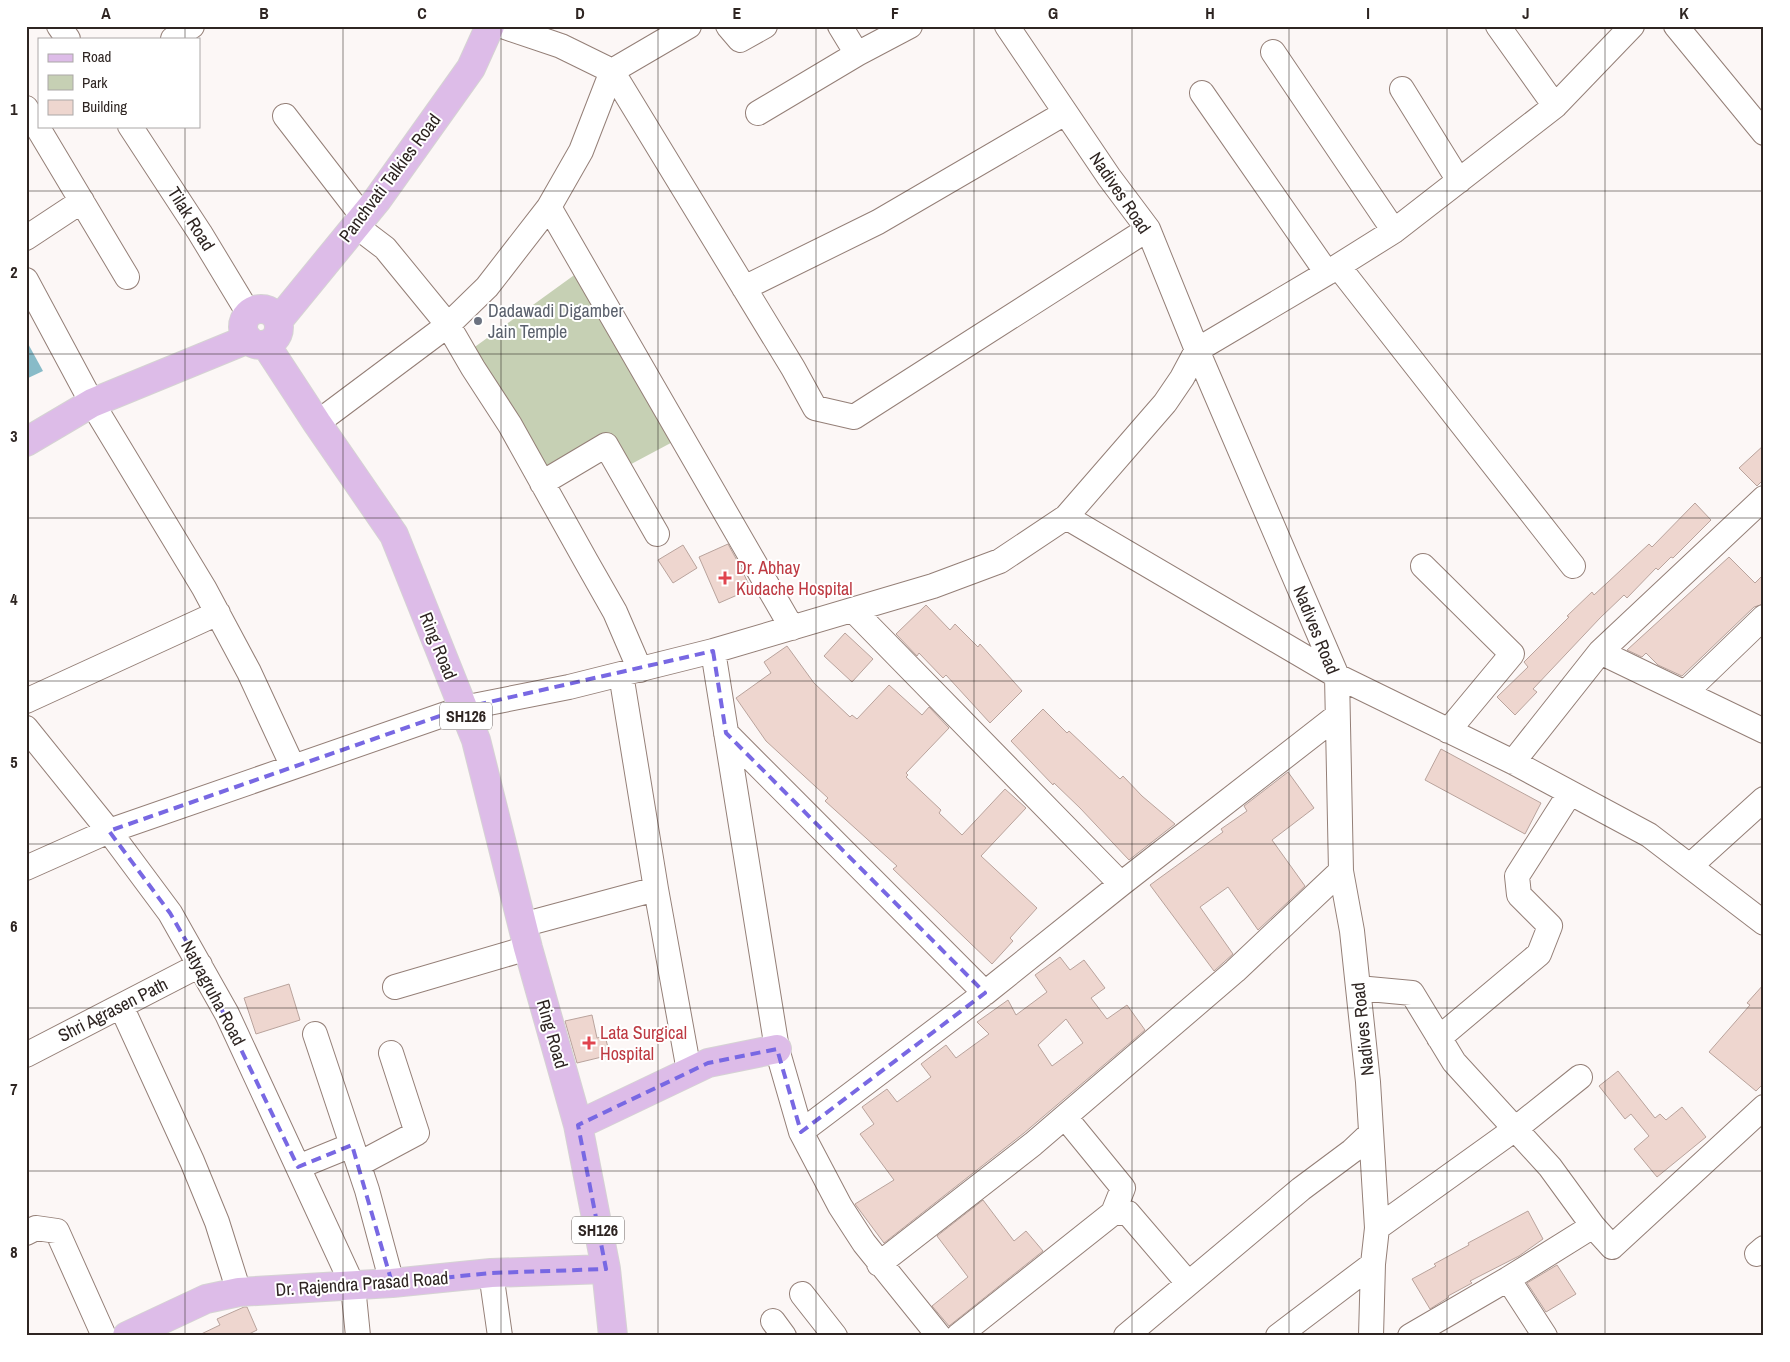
<svg xmlns="http://www.w3.org/2000/svg" width="1790" height="1362" font-family="'Archivo Narrow',sans-serif">
	<style>
		.green { fill: #c6d0b4 }
		.water { fill: #88bbc8 }
		.building { fill: #eed6cf; stroke: #b9a39c; fill-rule: evenodd }
		.lines { fill: none; stroke-linecap: round; stroke-linejoin: round }
		.minor-casing { stroke: #947f77; stroke-width: 26 }
		.major-casing { stroke: #d5d3d3; stroke-width: 30 }
		.minor { stroke: #fff; stroke-width: 24 }
		.major { stroke: #ddbce8; stroke-width: 28 }
		.marked { fill: none; stroke: #7868e3; stroke-width: 4; stroke-dasharray: 10 6; stroke-linejoin: round }
		.grid { fill: none; stroke: #2e2522; stroke-width: 1; stroke-opacity: 0.55 }
		.worship-dot { fill: #6b7280; stroke: #fff; stroke-width: 2 }
		.health-dot { fill: #e0444e; stroke: #fff; stroke-width: 2 }
		.labels { text-anchor: middle; stroke-width: 4; stroke-linejoin: round; paint-order: stroke }
		.shield { fill: #fff; stroke: #6d6664; stroke-width: 1 }
		.shield-label { font-size: 16px; font-weight: bold; fill: #2e2522 }
		.street-label { font-size: 18px; fill: #2e2522; stroke: #fff }
		.worship-label { font-size: 18px; fill: #5b616d; stroke: #fff; text-anchor: start }
		.health-label { font-size: 18px; fill: #be3a42; stroke: #fff; text-anchor: start }
		.neatline { fill: none; stroke: #2e2522; stroke-width: 2 }
		.grid-label { font-size: 16px; text-anchor: middle; font-weight: bold; fill: #2e2522 }
	</style>
	<rect width="100%" height="100%" fill="#fcf7f6"/>
	<!-- green -->
	<path class="green" d="M584,268l98,169 -62,33 -14,-24 -52,30 -89,-122z"/>
	<!-- water -->
	<path class="water" d="M26,340l17,31 -17,8z"/>
	<!-- building -->
	<path class="building" d="M1764,445v34l-7,7 -18,-18z
		M1695,503l16,17 -38,38 -2,-1 -13,13 -2,-2 -29,30 -3,-3 -24,23 -67,71 4,3 -22,23 -18,-18 31,-30 -4,-5 45,-45 -2,-1 25,-24 2,3 55,-51 3,3z
		M728,544l12,22 11,23 -32,14 -20,-46z
		M683,545l14,23 -24,15 -15,-23z
		M1729,557l26,26 9,-9v30l-10,3 -72,69 -24,-11 -12,-12 -4,4 -15,-7z
		M926,605l24,25 5,-6 23,23 2,-3 42,47 -32,32 -44,-48 -3,3 -24,-25 -2,3 -21,-22z
		M845,633l28,26 -21,23 -28,-26z
		M787,646l27,37 36,34 2,-2 5,4 32,-34 33,30 7,-8 20,21 -43,45 2,2 -2,2 35,33 -2,3 23,22 43,-46 21,19 -45,48 56,52 -27,30 3,3 -21,23 -99,-95 4,-3 -72,-65 3,-3 -62,-57 -30,-43 35,-25 -7,-11z
		M1043,709l24,24 2,-2 51,48 3,-3 19,20 33,28 -46,36 -49,-52 -26,-25 -1,2 -42,-44z
		M1441,749l100,54 -16,31 -100,-54z
		M1288,772l26,36 -42,32 33,46 -47,44 -30,-43 -28,20 33,47 -19,17 -64,-86 73,-53 -2,-3 26,-18 -3,-5z
		M1060,957l10,13 14,-10 21,28 -14,10 16,21 20,-14 18,25 -121,103 -140,110 -29,-39 39,-24 -34,-46 14,-10 -12,-17 25,-18 10,13 34,-25 -10,-13 25,-19 10,13 33,-24 -12,-12 31,-22 8,15 31,-23 -12,-17zM1066,1019l17,24 -31,23 -14,-21z
		M289,984l11,36 -44,14 -12,-36z
		M1764,984v99l-8,8 -47,-39 41,-47 -3,-2z
		M592,1015l5,23 8,-2 5,19 -33,8 -12,-42z
		M1618,1071l37,47 5,-4 6,6 16,-13 24,30 -49,40 -23,-28 15,-13 -18,-22 -6,5 -26,-33z
		M983,1200l31,41 12,-10 17,20 -94,75 -17,-20 36,-29 -31,-41z
		M1528,1211l15,28 -24,17 -49,25 2,2 -24,13 1,1 -19,12 -18,-30 24,-13 -2,-2 35,-19 -1,-2z
		M1557,1265l19,29 -30,18 -19,-29z
		M244,1307h3l10,23 -12,6h-48l23,-11 -3,-6z"/>
	<g class="lines">
		<!-- minor casing -->
		<g class="minor-casing">
			<path id="minor" d="M59,26l9,13
				M502,26l59,20 51,25 181,297 22,40 39,9 294,-188
				M728,26l12,14 25,-14
				M840,26l17,28
				M1007,26l102,151 39,52 49,121 140,326 4,195 11,60 16,151 9,146 -4,36 -2,72
				M1676,26l88,107
				M173,39l19,-13
				M1273,52l121,179
				M1402,89l57,92
				M1202,93l125,180
				M1555,106l77,-80
				M26,108l101,169
				M758,113l99,-59 53,-28
				M285,116l78,101
				M130,126l70,107 49,81
				M549,207l243,421
				M356,226l29,22 63,77 25,43 37,57 76,136 29,51 25,58
				M26,238l56,-37
				M1338,266l235,300
				M26,280l66,123 112,185 45,84 44,95
				M744,288l134,-66 187,-109
				M317,423l131,-98 39,-38 62,-80 32,-56 31,-80 77,-45
				M542,483l64,-38 51,89
				M1066,517l271,159 176,86 136,73 115,88
				M1423,566l89,88 -64,77
				M853,610l268,274
				M713,651l64,398 24,83 39,74 24,37 75,93
				M1600,652l164,79
				M621,674l35,215 33,182
				M1685,693l79,-76
				M26,701l192,-88
				M26,728l83,103 61,82 57,101 126,272 5,50
				M726,733l259,260
				M1513,762l87,-110 164,-154
				M1690,866l74,-67
				M26,868l83,-37 354,-123 106,-21 144,-36 220,-65 67,-25 66,-44 99,-114 17,-25 15,-28 130,-77 67,-42 161,-125 -57,-80
				M522,925l134,-36
				M395,987l133,-39
				M1358,988l54,5 42,69 96,105 43,59 19,21 152,-140
				M121,1006l71,155 25,61 22,70
				M315,1034l52,156 25,93
				M1439,1038l100,-84 11,-28 -31,-31 -2,-19 53,-83
				M26,1055l174,-90
				M1065,1117l58,71 -10,25
				M801,1132l184,-139 136,-109 216,-168
				M359,1164l58,-31 -26,-80
				M298,1167l54,-22
				M1377,1228l138,-99 65,-52
				M26,1233l10,-5 21,3 47,105
				M1757,1254l7,-6
				M879,1264l154,-120 202,-173 106,-100
				M491,1273l9,63
				M802,1294l33,42
				M773,1321l11,15
				M958,1336l155,-123h15l60,70
				M1126,1336l175,-147 51,-38 18,-17
				M1278,1336l95,-72
				M1410,1336l98,-57
				M1545,1336l-37,-57 85,-53"/>
		</g>
		<!-- major casing -->
		<g class="major-casing">
			<path id="major" d="M243 327a18 18 0 1 1 36 0a18 18 0 1 1-36 0Z
				M278,321l99,-121 94,-132 19,-42
				M266,345l51,78 77,112 82,205 52,208 50,177 28,144 7,67
				M26,442l66,-39 156,-64
				M578,1125l130,-62 69,-14
				M127,1336l79,-37 33,-7 153,-9 99,-10 115,-4"/>
		</g>
		<!-- minor -->
		<use href="#minor" class="minor"/>
		<!-- major -->
		<use href="#major" class="major"/>
	</g>
	<!-- marked area -->
	<path class="marked" d="M713,651l13,82 259,260 -184,139 -24,-83 -69,14 -130,62 28,144 -115,4 -99,10 -40,-138 -54,22 -98,-202 -30,-52 -61,-82 354,-123z"/>
	<!-- grid -->
	<path class="grid" d="M185,26v13M343,26v1310M501,26v1310M658,26v1310M816,26v1310M974,26v1310M1132,26v1310M1289,26v1310M1447,26v1310M1605,26v1310M185,126v1210M26,191h1738M26,354h1738M26,518h1738M26,681h1738M26,844h1738M26,1008h1738M26,1171h1738"/>
	<!-- markers -->
	<circle class="worship-dot" cx="478" cy="321" r="5"/>
	<g class="health-dot">
		<path d="M722.5 570.5h5v5h5v5h-5v5h-5v-5h-5v-5h5z"/>
		<path d="M586.5 1035.5h5v5h5v5h-5v5h-5v-5h-5v-5h5z"/>
	</g>
	<g class="labels">
		<!-- shield labels -->
		<g class="shield">
			<rect x="440" y="702.5" width="52" height="27" rx="4"/>
			<rect x="572" y="1216.5" width="52" height="27" rx="4"/>
		</g>
		<g class="shield-label">
			<text x="466" y="722">SH126</text>
			<text x="598" y="1236">SH126</text>
		</g>
		<!-- street labels -->
		<g class="street-label">
			<text transform="translate(390 178) rotate(-53)" y="6">Panchvati Talkies Road</text>
			<text transform="translate(1120 193) rotate(56)" y="6">Nadives Road</text>
			<text transform="translate(191 219) rotate(58)" y="6">Tilak Road</text>
			<text transform="translate(1316 630) rotate(68)" y="6">Nadives Road</text>
			<text transform="translate(438 646) rotate(68)" y="6">Ring Road</text>
			<text transform="translate(213 993) rotate(62)" y="6">Natyagruha Road</text>
			<text transform="translate(113 1010) rotate(-27)" y="6">Shri Agrasen Path</text>
			<text transform="translate(1363 1029) rotate(-96)" y="6">Nadives Road</text>
			<text transform="translate(552 1034) rotate(74)" y="6">Ring Road</text>
			<text transform="translate(362 1284) rotate(-4)" y="6">Dr. Rajendra Prasad Road</text>
		</g>
		<!-- worship labels -->
		<g class="worship-label">
			<text x="488" y="317">Dadawadi Digamber<tspan x="488" dy="21">Jain Temple</tspan></text>
		</g>
		<!-- health labels -->
		<g class="health-label">
			<text x="736" y="574">Dr. Abhay<tspan x="736" dy="21">Kudache Hospital</tspan></text>
			<text x="600" y="1039">Lata Surgical<tspan x="600" dy="21">Hospital</tspan></text>
		</g>
	</g>
	<!-- border -->
	<rect width="1790" height="1362" fill="none" stroke="#ffffff" stroke-width="55"/>
	<!-- legend -->
	<rect x="38" y="38" width="162" height="90" fill="#ffffff" stroke="#aba8a7"/>
	<rect x="48" y="54" width="25" height="8" fill="#ddbce8" stroke="#aba8a7"/>
	<text x="82" y="62" font-size="15" fill="#2e2522">Road</text>
	<rect x="48" y="75" width="25" height="15" fill="#c6d0b4" stroke="#aba8a7"/>
	<text x="82" y="88" font-size="15" fill="#2e2522">Park</text>
	<rect x="48" y="100" width="25" height="15" fill="#eed6cf" stroke="#aba8a7"/>
	<text x="82" y="112" font-size="15" fill="#2e2522">Building</text>
	<rect x="28" y="28" width="1734" height="1306" class="neatline"/>
	<g class="grid-label">
		<text x="106" y="19">A</text>
		<text x="264" y="19">B</text>
		<text x="422" y="19">C</text>
		<text x="580" y="19">D</text>
		<text x="737" y="19">E</text>
		<text x="895" y="19">F</text>
		<text x="1053" y="19">G</text>
		<text x="1210" y="19">H</text>
		<text x="1368" y="19">I</text>
		<text x="1526" y="19">J</text>
		<text x="1684" y="19">K</text>
		<text x="14" y="115">1</text>
		<text x="14" y="278">2</text>
		<text x="14" y="442">3</text>
		<text x="14" y="605">4</text>
		<text x="14" y="768">5</text>
		<text x="14" y="932">6</text>
		<text x="14" y="1095">7</text>
		<text x="14" y="1258">8</text>
	</g>
</svg>
